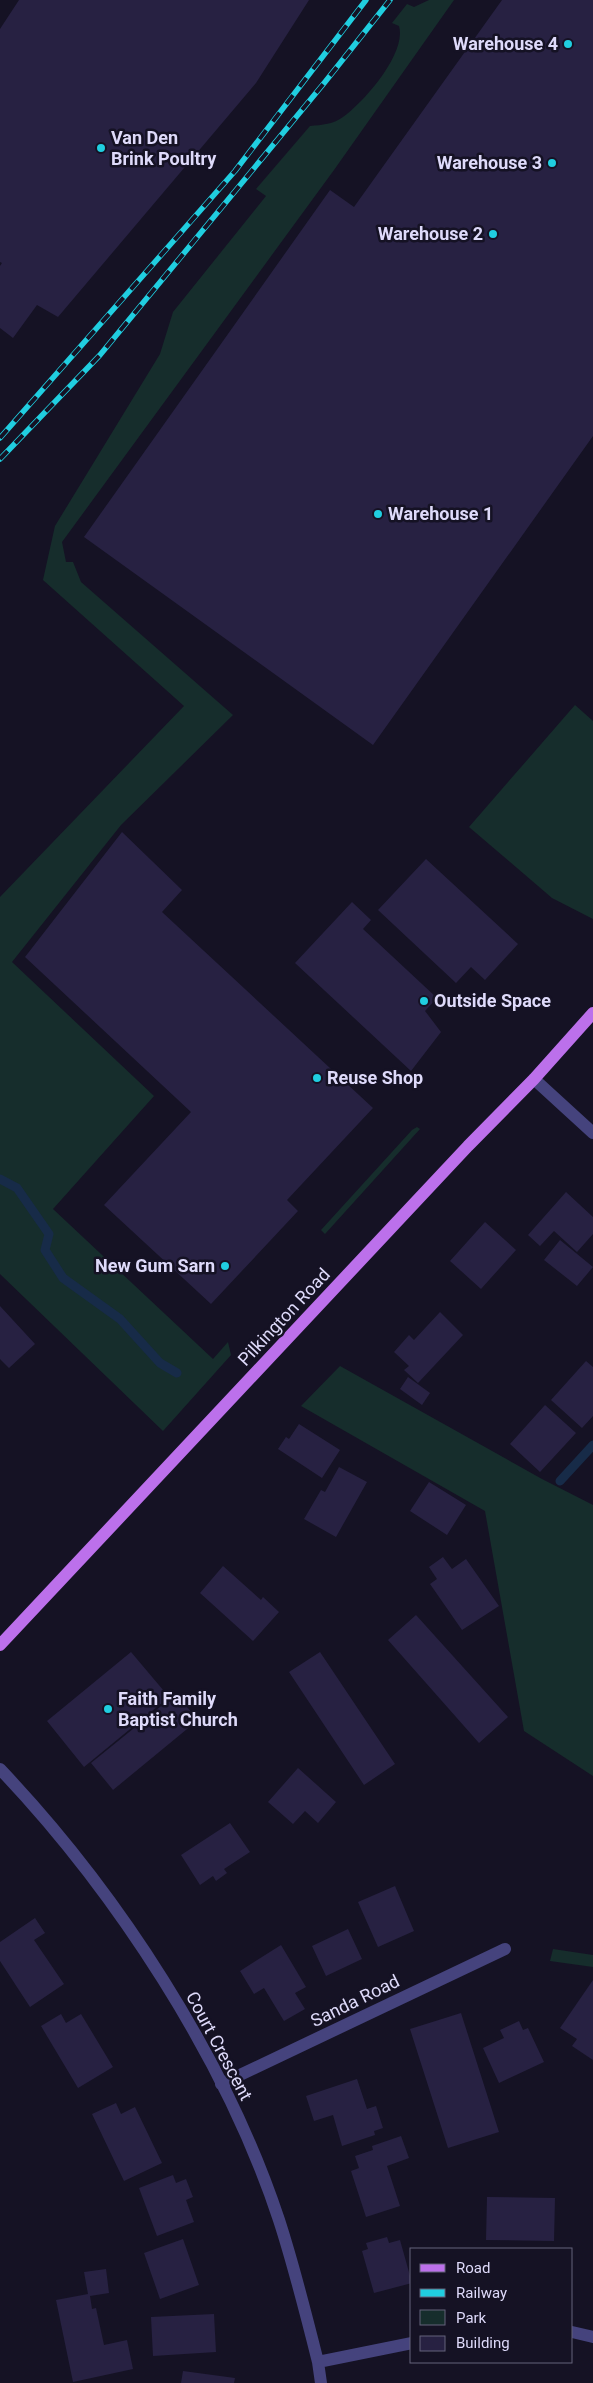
<svg xmlns="http://www.w3.org/2000/svg" width="593" height="2383" font-family="Roboto,sans-serif">
	<style>
		.green { fill: #162d2c }
		.lines { fill: none; stroke-linecap: round; stroke-linejoin: round }
		.stream { stroke: #172b48; stroke-width: 9 }
		.building { fill: #272142 }
		.minor { stroke: #45437d; stroke-width: 12 }
		.primary { stroke: #bc70eb; stroke-width: 12 }
		.rail-casing { stroke: #20cee0; stroke-width: 5.5 }
		.rail { stroke: #151224; stroke-width: 4; stroke-dasharray: 11; stroke-linecap: butt }
		.poi-dot { fill: #20cee0; stroke: #151224; stroke-width: 2 }
		.labels { text-anchor: middle; stroke-width: 5; stroke-linejoin: round; paint-order: stroke }
		.poi-label { font-size: 18px; font-weight: bold; fill: #dedafa; stroke: #151224; text-anchor: start }
		.street-label { font-size: 18px; fill: #dedafa; stroke: #151224 }
	</style>
	<rect width="100%" height="100%" fill="#151224"/>
	<!-- green -->
	<path class="green" d="M429,0h25l-120,170 -272,372 4,20h7l8,20 152,133 -112,110 -109,137 142,134 -101,113 160,150 15,-17 3,13 -68,76 -163,-157v-377l184,-191 -141,-126 12,-54 105,-172 13,-42 93,-116 -10,-7 54,-63c12,-1 24,-2 33,-9 21,-15 64,-64 56,-91l-7,-3 15,-19 7,3z
		M575,705l18,16v198l-41,-21 -83,-71z
		M417,1127l3,2 -95,105 -4,-4 91,-100z
		M340,1366l202,113 51,26v271l-69,-45 -39,-220 -184,-105z
		M553,1949l40,6v12l-43,-6z"/>
	<g class="lines">
		<!-- stream -->
		<path class="stream" d="M0,1179l17,9 32,46 -4,16 18,28 57,41 40,44 17,10
			M560,1481l33,-36"/>
	</g>
	<!-- building -->
	<path class="building" d="M19,0h290l-53,83 -198,234 -21,-12 -24,33 -13,-10v-62l2,-3 -2,-1v-233z
		M502,0h91v436l-220,309 -289,-208 246,-347 24,17z
		M122,832l60,58 -20,22 211,196 -86,92 11,11 -87,93 -107,-99 87,-93 -166,-155z
		M426,859l92,85 -33,36 -14,-13 -15,16 -78,-73z
		M352,902l19,18 -8,9 74,69 -12,13 16,21 -30,39 -116,-108z
		M566,1192l27,25v17l-16,18 -23,-21 -14,15 -12,-11z
		M485,1222l31,28 -35,39 -31,-28z
		M560,1240l33,27 -16,19 -33,-26z
		M0,1306l35,38 -26,24 -9,-9z
		M440,1312l23,23 -45,48 -14,-13 5,-4 -15,-14 15,-17 5,5z
		M586,1361l7,6v49l-11,12 -31,-28z
		M408,1377l22,16 -8,12 -22,-16z
		M545,1405l31,28 -36,39 -30,-28z
		M299,1424l41,26 -18,28 -44,-29 8,-12 3,2z
		M339,1467l28,15 -31,55 -32,-18 17,-29 4,2z
		M429,1482l37,23 -19,30 -37,-24z
		M443,1557l9,12 14,-10 33,47 -37,24 -32,-46 7,-5 -8,-12z
		M223,1566l38,34 2,-3 16,15 -26,29 -53,-48z
		M416,1615l92,102 -29,26 -91,-103z
		M131,1652l38,45 -85,70 -37,-46z
		M320,1652l75,112 -31,21 -75,-113z
		M176,1694l22,26 -85,70 -22,-27z
		M298,1768l38,34 -18,21 -13,-12 -12,13 -25,-22z
		M230,1823l20,29 -26,17 3,4 -11,8 -3,-5 -13,9 -19,-30z
		M395,1886l19,45 -36,16 -20,-45z
		M35,1918l10,15 -11,7 30,44 -34,23 -30,-46v-19z
		M348,1929l14,30 -36,17 -14,-30z
		M281,1945l25,42 -11,6 10,16 -21,12 -20,-33 -10,6 -14,-23z
		M593,1980v80l-21,-14 5,-7 -17,-11z
		M461,2013l38,119 -51,16 -38,-119z
		M61,2014l5,9 15,-9 32,53 -35,21 -37,-62z
		M519,2021l4,9 5,-2 16,34 -45,21 -16,-35 21,-10 -4,-8z
		M357,2079l10,30 9,-3 7,22 -9,3 1,4 -33,11 -9,-31 -19,6 -8,-25z
		M116,2103l5,11 14,-7 27,56 -38,18 -32,-67z
		M401,2136l8,22 -22,8 13,40 -34,11 -15,-46 8,-3 -4,-12 18,-6 -1,-4z
		M173,2175l3,8 10,-4 7,18 -7,3 8,22 -37,14 -18,-48z
		M487,2197l68,1 -1,43 -68,-1z
		M387,2237l2,6 11,-3 12,43 -38,10 -12,-42 6,-2 -2,-6z
		M183,2239l16,46 -39,14 -16,-46z
		M106,2269l3,24 -19,3 2,13 4,-1 8,37 23,-5 6,29 -60,13 -17,-82 32,-6 -4,-22z
		M214,2314l2,38 -63,4 -2,-39z
		M183,2371l52,7 -1,5h-53z"/>
	<g class="lines">
		<!-- minor -->
		<path class="minor" d="M534,1079l59,54
			M0,1769c116,122 226,290 279,451 15,46 27,94 39,142l3,21
			M221,2084l284,-135
			M572,2332l21,5
			M318,2362l94,-19"/>
		<!-- primary -->
		<path class="primary" d="M0,1645l468,-499 66,-67 59,-66"/>
		<!-- rail casing -->
		<g class="rail-casing">
			<path id="rail" d="M0,438l235,-267 131,-171
				M0,459l100,-104 225,-273 65,-82"/>
		</g>
		<!-- rail -->
		<use href="#rail" class="rail"/>
	</g>
	<!-- markers -->
	<g class="poi-dot">
		<circle cx="568" cy="44" r="5"/>
		<circle cx="101" cy="148" r="5"/>
		<circle cx="552" cy="163" r="5"/>
		<circle cx="493" cy="234" r="5"/>
		<circle cx="378" cy="514" r="5"/>
		<circle cx="424" cy="1001" r="5"/>
		<circle cx="317" cy="1078" r="5"/>
		<circle cx="225" cy="1266" r="5"/>
		<circle cx="108" cy="1709" r="5"/>
	</g>
	<g class="labels">
		<!-- poi labels -->
		<g class="poi-label">
			<text x="558" y="50" text-anchor="end">Warehouse 4</text>
			<text x="111" y="144">Van Den<tspan x="111" dy="21">Brink Poultry</tspan></text>
			<text x="542" y="169" text-anchor="end">Warehouse 3</text>
			<text x="483" y="240" text-anchor="end">Warehouse 2</text>
			<text x="388" y="520">Warehouse 1</text>
			<text x="434" y="1007">Outside Space</text>
			<text x="327" y="1084">Reuse Shop</text>
			<text x="215" y="1272" text-anchor="end">New Gum Sarn</text>
			<text x="118" y="1705">Faith Family<tspan x="118" dy="21">Baptist Church</tspan></text>
		</g>
		<!-- street labels -->
		<g class="street-label">
			<text transform="translate(284 1317) rotate(-47)" y="6">Pilkington Road</text>
			<text transform="translate(355 2001) rotate(-26)" y="6">Sanda Road</text>
			<text transform="translate(219 2046) rotate(62)" y="6">Court Crescent</text>
		</g>
	</g>
	<!-- legend -->
	<rect x="410" y="2248" width="162" height="115" fill="#151224" stroke="#65627a"/>
	<rect x="420" y="2264" width="25" height="8" fill="#bc70eb" stroke="#65627a"/>
	<text x="456" y="2273" font-size="15" fill="#dedafa">Road</text>
	<rect x="420" y="2289" width="25" height="8" fill="#20cee0" stroke="#65627a"/>
	<text x="456" y="2298" font-size="15" fill="#dedafa">Railway</text>
	<rect x="420" y="2310" width="25" height="15" fill="#162d2c" stroke="#65627a"/>
	<text x="456" y="2323" font-size="15" fill="#dedafa">Park</text>
	<rect x="420" y="2336" width="25" height="15" fill="#272142" stroke="#65627a"/>
	<text x="456" y="2348" font-size="15" fill="#dedafa">Building</text>
</svg>
